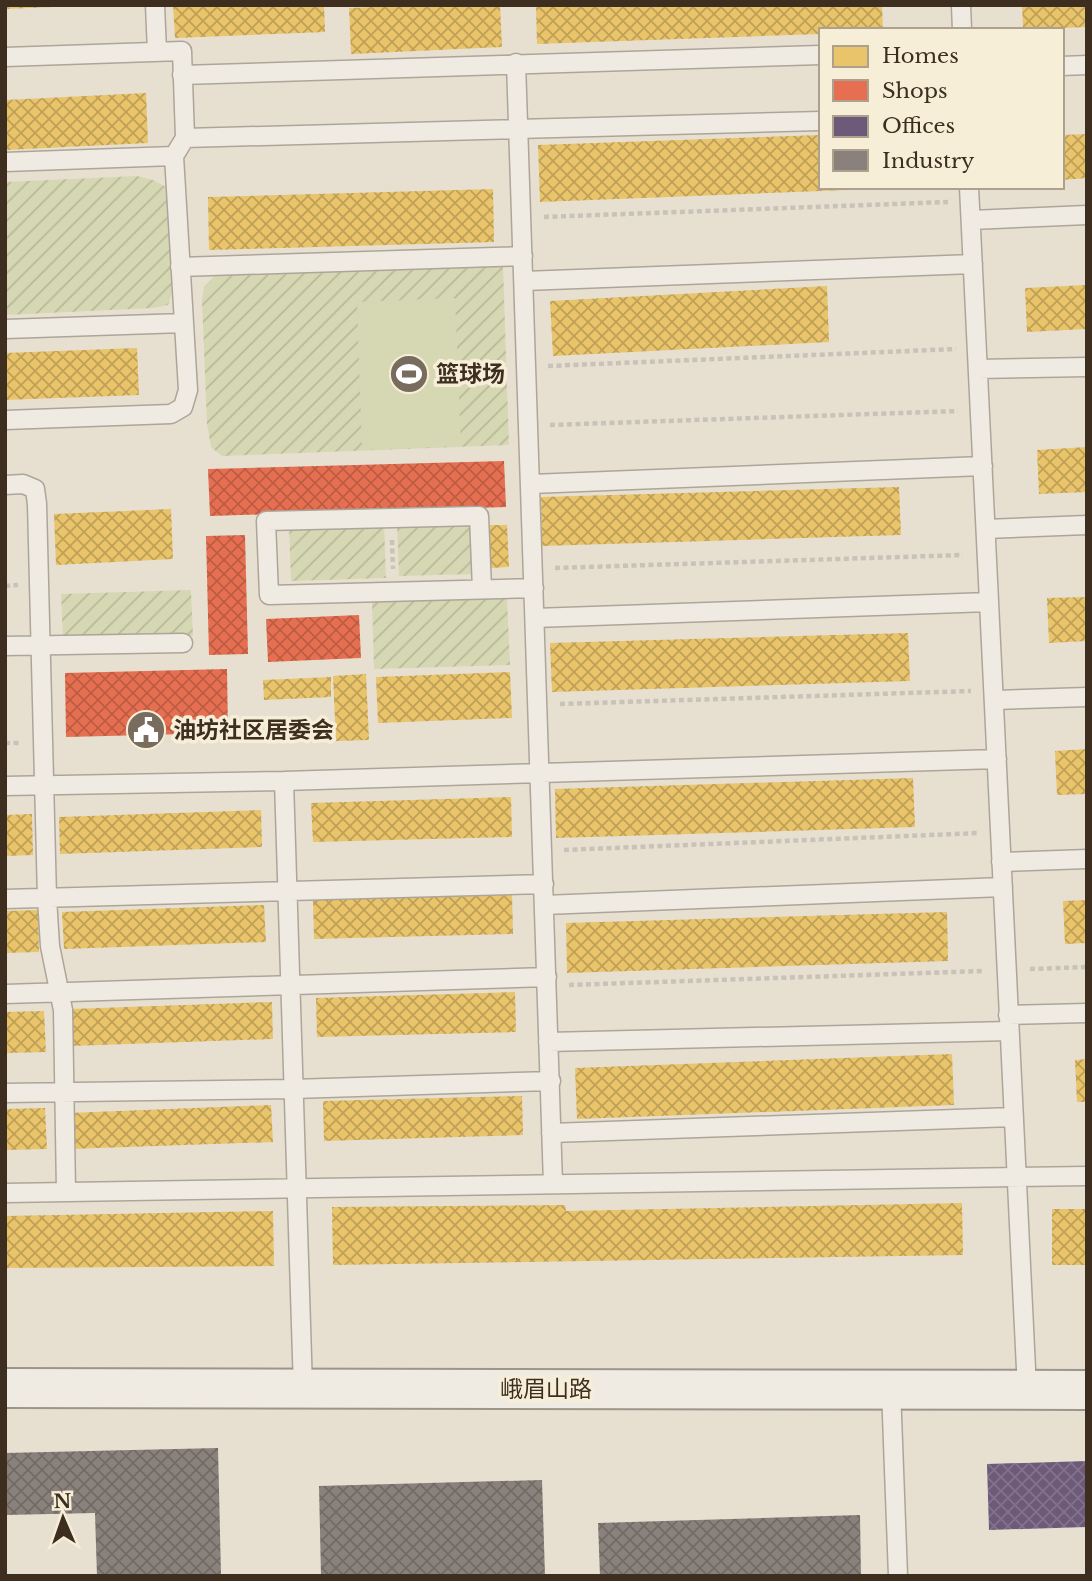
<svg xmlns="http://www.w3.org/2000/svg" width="1092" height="1581" font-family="'Libre Baskerville','Noto Sans SC',serif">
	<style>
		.garden { fill: url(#garden-furrows) }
		.pitch { fill: #d6d7b3 }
		.homes { fill: url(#homes-cross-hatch) }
		.shops { fill: url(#shops-cross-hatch) }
		.offices { fill: url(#offices-cross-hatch) }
		.industry { fill: url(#industry-cross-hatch) }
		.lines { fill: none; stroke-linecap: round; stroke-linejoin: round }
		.lane-casing { stroke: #ada599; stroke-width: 21 }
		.secondary-casing { stroke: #9c958a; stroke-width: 42 }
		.path { stroke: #c8c2b9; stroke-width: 4.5; stroke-dasharray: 5 3.5; stroke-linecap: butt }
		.lane { stroke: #efebe3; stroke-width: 18 }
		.secondary { stroke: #efebe3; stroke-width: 38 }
		.labels { text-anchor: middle; stroke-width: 7; stroke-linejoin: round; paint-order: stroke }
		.poi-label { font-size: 23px; font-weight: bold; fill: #3d2e20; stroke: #f7eed8; text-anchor: start }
		.street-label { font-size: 23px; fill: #3d2e20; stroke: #f7eed8 }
	</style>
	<defs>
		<pattern id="garden-furrows" width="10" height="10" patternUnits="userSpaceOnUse" patternTransform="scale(1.75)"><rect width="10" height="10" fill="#d6d7b3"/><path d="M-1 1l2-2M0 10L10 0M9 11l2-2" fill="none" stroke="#b9b99a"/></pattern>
		<pattern id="homes-cross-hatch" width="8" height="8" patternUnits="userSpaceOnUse" patternTransform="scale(1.75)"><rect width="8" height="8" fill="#e9c46a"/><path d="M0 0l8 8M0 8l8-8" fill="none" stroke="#bea057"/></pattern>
		<pattern id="shops-cross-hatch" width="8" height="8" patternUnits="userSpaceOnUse" patternTransform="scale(1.75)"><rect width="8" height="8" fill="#e76f51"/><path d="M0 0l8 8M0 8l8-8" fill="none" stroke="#bc5c43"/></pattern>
		<pattern id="offices-cross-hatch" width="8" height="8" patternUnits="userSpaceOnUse" patternTransform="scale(1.75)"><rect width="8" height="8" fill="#6d597a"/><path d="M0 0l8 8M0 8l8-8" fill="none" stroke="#83738a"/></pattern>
		<pattern id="industry-cross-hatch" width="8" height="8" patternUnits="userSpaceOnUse" patternTransform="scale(1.75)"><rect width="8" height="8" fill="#8a817c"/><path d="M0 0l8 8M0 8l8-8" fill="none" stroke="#726a65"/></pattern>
	</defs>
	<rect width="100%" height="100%" fill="#e7e0d1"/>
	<!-- garden -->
	<path class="garden" d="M137,176l16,4 13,7 6,106 -4,12 -15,3 -148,7v-133z
		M503,266l6,179 -287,11 -11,-9 -4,-23 -5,-124 2,-13 11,-11z
		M472,523l1,51 -74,2 -2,-51z
		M384,524l2,54 -95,3 -2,-54z
		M191,590l2,46 -130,4 -2,-46z
		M507,598l3,67 -136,4 -2,-67z"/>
	<!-- pitch -->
	<path class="pitch" d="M455,298l6,148 -99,4 -5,-148z"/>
	<!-- homes -->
	<path class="homes" d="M5,5h48v2l-48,2z
		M173,5h151l1,27 -150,6z
		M423,5h77l2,42 -151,7 -2,-46z
		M536,5h346l1,25h-62v4l-284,10z
		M1022,5h65v22l-64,3z
		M146,93l2,50 -143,7v-50z
		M1087,134v44l-25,2v-45z
		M821,135v52h53v2l-334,13 -2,-57z
		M493,189l1,53 -285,8 -1,-53z
		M1087,285v44l-60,3 -2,-44z
		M827,286l2,56 -276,14 -3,-55z
		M137,348l2,47 -134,5v-47z
		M1087,447v45l-48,2 -2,-44z
		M899,487l2,48 -359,11 -1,-49z
		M171,509l2,50 -117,6 -2,-51z
		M488,525h19l2,42 -19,1z
		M1087,597v44l-38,2 -2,-45z
		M908,633l2,48 -358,11 -2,-49z
		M510,672l2,46 -134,5 -2,-46z
		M366,674l3,66 -33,1 -3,-65z
		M331,677v20l-67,3 -1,-20z
		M1087,749v45l-30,1 -2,-44z
		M913,778l2,49 -359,11 -1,-49z
		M511,797l1,40 -199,5 -2,-39z
		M261,810l1,37 -202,7 -1,-37z
		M32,814l1,41 -28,1v-41z
		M512,895l1,39 -199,5 -1,-39z
		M1087,900v43l-22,1 -2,-43z
		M264,905l2,37 -202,7 -2,-37z
		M38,910l1,42 -34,1v-42z
		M947,912l1,49 -381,12 -1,-50z
		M515,992l1,40 -199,5 -1,-39z
		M272,1002l1,37 -202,7 -1,-37z
		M44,1011l2,41 -41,1v-41z
		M952,1054l2,51 -377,14 -2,-51z
		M1087,1059v43h-10l-2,-42z
		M522,1096l1,39 -199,6 -1,-40z
		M271,1105l2,37 -202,7 -1,-36z
		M45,1108l2,41 -42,1v-41z
		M962,1203l1,52 -630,10 -1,-58 233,-2 1,6z
		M1052,1209h35v56h-35z
		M273,1211l1,55 -269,2v-52z"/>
	<!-- shops -->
	<path class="shops" d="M504,461l2,46 -296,9 -2,-47z
		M245,535l3,119 -39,1 -3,-119z
		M359,615l2,43 -93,4 -2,-43z
		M227,669l1,64 -162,4 -1,-64z"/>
	<!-- offices -->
	<path class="offices" d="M1087,1461v66l-98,3 -2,-66z"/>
	<!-- industry -->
	<path class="industry" d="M218,1448l3,128h-124l-2,-63 -90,2v-62z
		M542,1480l3,96h-224l-2,-90z
		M860,1515l1,61h-261l-2,-53z"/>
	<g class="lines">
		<!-- lane casing -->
		<g class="lane-casing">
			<path id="lane" d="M155,5l2,47
				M961,5l1,25
				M5,57l177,-6 3,87
				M516,63l37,1121
				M1062,66l25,-1
				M182,75l639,-20
				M174,156l11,-18 636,-17
				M5,162l169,-6 14,234 -5,17 -12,7 -166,6
				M969,187l58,1203
				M971,220l116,-5
				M180,267l343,-11
				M524,281l449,-17
				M5,329l179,-6
				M978,369l109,-2
				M531,484l452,-18
				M5,485l18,-1 12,5 2,15 10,394 3,48 13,64 3,182
				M986,529l101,-4
				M482,589l-3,-73 -213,5 3,74 265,-7
				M535,618l454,-16
				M5,646l178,-3
				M994,700l93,-3
				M284,781l19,608
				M5,786l279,-5 713,-22
				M1001,862l86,-3
				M5,899l539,-15
				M544,905l459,-18
				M5,994l542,-17
				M1008,1015l79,-2
				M548,1042l461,-11
				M5,1093l288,-4 258,-8
				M551,1133l462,-16
				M5,1193l1082,-17
				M891,1389l7,187"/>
		</g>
		<!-- secondary casing -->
		<g class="secondary-casing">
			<path id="secondary" d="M5,1388l1082,2"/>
		</g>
		<!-- path -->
		<path class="path" d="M544,217l404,-15
			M548,366l408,-17
			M550,425l408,-14
			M392,540l1,29
			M555,568l408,-13
			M5,586l13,-1
			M560,704l411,-13
			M5,743h17
			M564,850l415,-17
			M1030,969l57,-2
			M569,985l414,-14"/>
		<!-- lane -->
		<use href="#lane" class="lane"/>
		<!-- secondary -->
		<use href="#secondary" class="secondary"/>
	</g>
	<!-- icons -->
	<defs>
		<g id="stadium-disc" transform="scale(2.0125)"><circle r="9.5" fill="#786c5e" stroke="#f7eed8"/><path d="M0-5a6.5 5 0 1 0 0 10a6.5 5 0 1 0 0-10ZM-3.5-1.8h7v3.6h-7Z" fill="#fff"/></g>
		<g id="civic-disc" transform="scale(2.0125)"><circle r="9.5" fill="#786c5e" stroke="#f7eed8"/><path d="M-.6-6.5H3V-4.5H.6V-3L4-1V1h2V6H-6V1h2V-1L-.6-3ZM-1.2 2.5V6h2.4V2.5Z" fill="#fff"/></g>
	</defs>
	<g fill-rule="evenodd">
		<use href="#stadium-disc" x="409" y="374"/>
		<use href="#civic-disc" x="146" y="730"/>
	</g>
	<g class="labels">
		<!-- poi labels -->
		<g class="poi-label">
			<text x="436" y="382">篮球场</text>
			<text x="173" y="738">油坊社区居委会</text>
		</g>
		<!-- street labels -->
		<g class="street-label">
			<text x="546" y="1397">峨眉山路</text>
		</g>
	</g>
	<!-- border -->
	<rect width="1092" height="1581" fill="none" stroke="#3d2e20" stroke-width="14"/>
	<!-- legend -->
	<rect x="819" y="28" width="245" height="161" fill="#f7eed8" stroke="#ada18e" stroke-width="2"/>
	<rect x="833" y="46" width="35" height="21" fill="#e9c46a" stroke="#ada18e" stroke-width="2"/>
	<text x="882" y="63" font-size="21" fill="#3d2e20">Homes</text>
	<rect x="833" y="80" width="35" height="21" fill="#e76f51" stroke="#ada18e" stroke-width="2"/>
	<text x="882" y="98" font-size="21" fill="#3d2e20">Shops</text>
	<rect x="833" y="116" width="35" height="21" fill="#6d597a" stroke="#ada18e" stroke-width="2"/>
	<text x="882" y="133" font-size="21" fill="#3d2e20">Offices</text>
	<rect x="833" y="150" width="35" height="21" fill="#8a817c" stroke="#ada18e" stroke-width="2"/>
	<text x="882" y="168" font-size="21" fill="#3d2e20">Industry</text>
	<!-- north arrow -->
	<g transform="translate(63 1518) rotate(358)" stroke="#f7eed8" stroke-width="5" paint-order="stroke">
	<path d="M0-5L12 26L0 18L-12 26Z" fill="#3d2e20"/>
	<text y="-10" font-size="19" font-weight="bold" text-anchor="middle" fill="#3d2e20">N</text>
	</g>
</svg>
